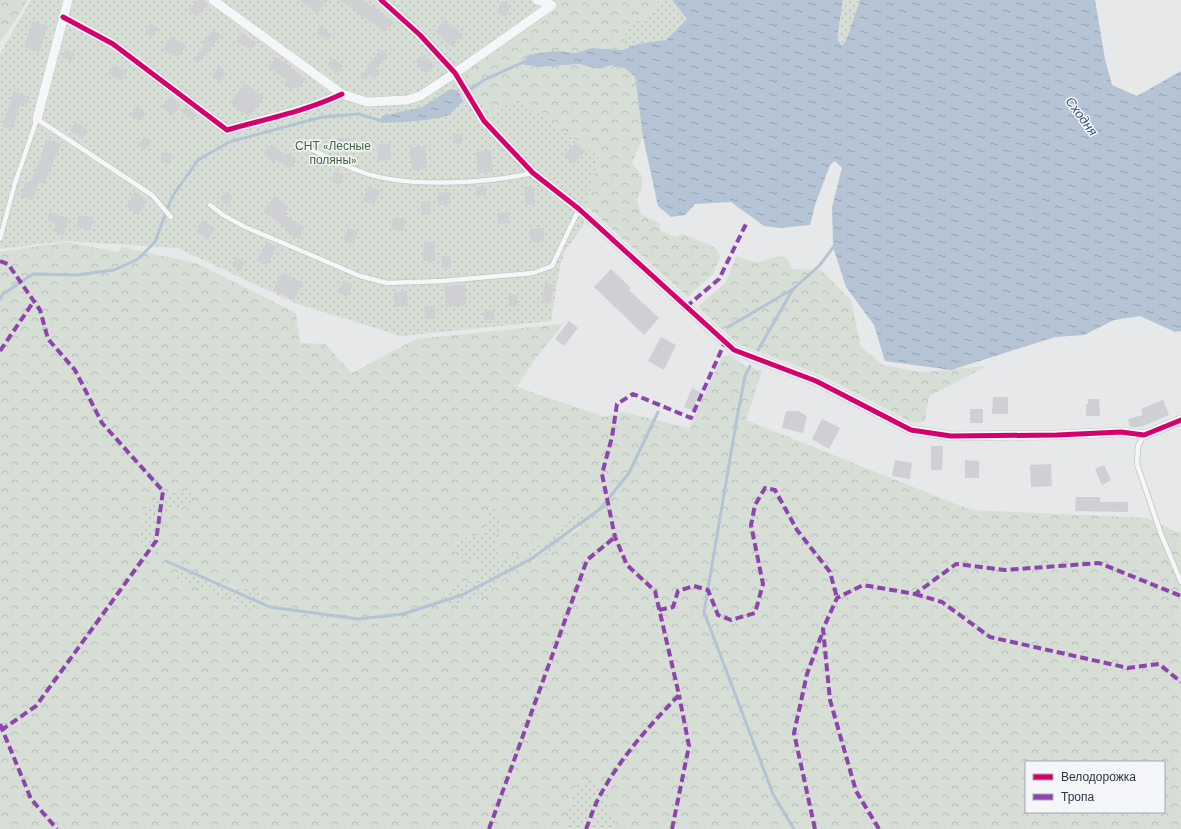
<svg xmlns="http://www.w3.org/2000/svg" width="1181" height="829" font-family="'DM Sans',sans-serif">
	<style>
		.grass { fill: url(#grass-dots) }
		.forest { fill: url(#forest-crowns); fill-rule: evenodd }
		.water { fill: url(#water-ripples) }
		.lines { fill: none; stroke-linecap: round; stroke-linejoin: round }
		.stream { stroke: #b4c4d5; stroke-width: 3 }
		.building { fill: #ced0d3 }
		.lane-casing { stroke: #c4c6c8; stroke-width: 6 }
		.street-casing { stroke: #c4c6c8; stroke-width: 10 }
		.lane { stroke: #f5f6f7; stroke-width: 4.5 }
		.street { stroke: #f5f6f7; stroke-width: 9 }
		.quiet { stroke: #8e44ad; stroke-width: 4; stroke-dasharray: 8 4; stroke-linecap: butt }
		.cycleway-casing { stroke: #f4f6f9; stroke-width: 8 }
		.cycleway { stroke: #d6006c; stroke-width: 5 }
		.labels { text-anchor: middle; stroke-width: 3; stroke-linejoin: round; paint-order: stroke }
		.park-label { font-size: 12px; fill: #3f6138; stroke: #f4f6f9 }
		.water-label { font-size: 13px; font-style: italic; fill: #34527a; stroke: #f4f6f9 }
	</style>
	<defs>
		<pattern id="grass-dots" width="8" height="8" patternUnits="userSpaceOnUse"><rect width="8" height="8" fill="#d6ded6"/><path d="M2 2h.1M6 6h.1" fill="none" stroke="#b8bfb9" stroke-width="1.8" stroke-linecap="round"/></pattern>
		<pattern id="forest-crowns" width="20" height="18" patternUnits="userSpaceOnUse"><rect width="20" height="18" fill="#d6ded6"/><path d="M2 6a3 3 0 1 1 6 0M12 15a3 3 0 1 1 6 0" fill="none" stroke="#b8bfb9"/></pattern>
		<pattern id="water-ripples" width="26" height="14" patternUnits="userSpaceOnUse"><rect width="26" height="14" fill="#b4c4d5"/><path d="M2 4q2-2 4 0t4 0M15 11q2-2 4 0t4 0" fill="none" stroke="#93a0af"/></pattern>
	</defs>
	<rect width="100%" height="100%" fill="#e6e8ea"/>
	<!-- grass -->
	<path class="grass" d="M31,0h512l13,6 -40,92 82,57 -15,71 -18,25 -5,15 -9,55 -150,15 -106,-33 -117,-55 -113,-7 -65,8v-195z
		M659,0h13l15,19 -21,21 -28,4 -16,6 6,-24 25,-13z
		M843,0h17l-14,41 -4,5 -5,-6z
		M191,490l2,11 -10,6h-11l-12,31v11l-10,8 -8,-10 -2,-12 4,-22 5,-10 19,-11z
		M492,503l11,19 -8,20v11l47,-10 35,-29h12l-4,11 -8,3 -33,29 -30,14 -34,27 -32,9 -4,-10 6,-10 22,-6 -1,-22 -11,-1 -4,-10 4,-10 12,-1 17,-13 -2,-11z
		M179,569l33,10 9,7 39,4 1,12 -6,9 -12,-1 -8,-8 -22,-5 -8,-8 -33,-11z
		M595,779l24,50h-50l-1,-20 10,-25z"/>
	<!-- forest -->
	<path class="forest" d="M0,0h27l-6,12 -21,30z
		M543,0h116l-6,13 -25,13 -6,24 -30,-2 -16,5 -23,-2 -26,4 -3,10 17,2 38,-3 20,5 13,-4 14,4 9,8 8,60 -11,26 10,13v13l-5,11 4,14 18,9 2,8 14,6 8,-3 33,14 4,9 -7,17 -25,23 -101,-90 11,-52 -82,-57 -26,20 -26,-45 92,-67z
		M66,242l52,10 4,-5 74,16 100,50 4,30 25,1 27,29 64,-34 147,-15 -28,35 -18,28 88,30 18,-5 66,16 33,-71 8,-2 15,11 17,5 -16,49 225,90 177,8 24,12 9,2v297h-562l-24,-50 -17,6 -10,24 1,20h-569v-577zM191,490l1,11 -9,6h-11c-10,12 -13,27 -12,42l-10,8 -8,-10 -2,-12 4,-22 5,-10 19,-11zM491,503l12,19c-7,16 -14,25 -1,40 27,-3 53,-31 75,-48l12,1 -4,10 -25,16 -16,16 -30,14 -34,27 -32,9 -4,-10 6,-10 22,-6 8,-6 1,-12 -10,-4 -11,-1 -4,-10 4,-10c14,-1 21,-3 29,-14l-2,-11zM180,570l32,9 9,6 39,5 1,12 -6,9c-4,0 -10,0 -13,-2 -13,-8 -11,-13 -29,-12l-8,-8 -32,-11zM1026,762h138v50h-138z
		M737,256l20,7 22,-7 8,2 5,11 29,1 30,30 10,47 22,18 37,7 67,-6 -58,30 -4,25 -12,2 -94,-49 -81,-30 -40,-37 27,-24z"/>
	<!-- water -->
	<path class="water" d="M672,0h171l-6,39 5,7 4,-5 14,-41h235l10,59 7,26 25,11 44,-25v260l-6,1 -35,-16 -26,4 -30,15 -29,2 -104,33 -66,-9 -11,-36 -28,-38 -13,-40 -1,-40 10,-39 -7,-7 -5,4 -15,40 -5,20 -30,3 -16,-2 -33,-24 -36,2 -10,11 -14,2 -13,-11 -15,-69 -8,-60 -9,-8 -14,-4 -13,4 -20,-5 -38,3 -13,-2h-4l3,-10 26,-4 23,2 16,-5 30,2 16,-6 28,-4 21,-21z
		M451,89l7,2 5,10c-4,4 -9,9 -13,13 -7,6 -61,10 -70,8l2,-6 40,-9z"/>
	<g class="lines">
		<!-- stream -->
		<path class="stream" d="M471,89l13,-9 44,-20
			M0,299l3,-5 30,-20 43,1 38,-5 24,-11 17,-17 17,-45 26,-37 31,-18 93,-25 37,-3 23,7
			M728,327l65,-38 26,-23 16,-21
			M758,350l35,-61
			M750,366l-5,10 -8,42 -33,194 69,182 21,35
			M166,561l104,46 88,12 45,-5 59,-19 69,-36 69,-50 29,-36 29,-61"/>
	</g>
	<!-- building -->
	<path class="building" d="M197,0h6l5,4 -11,13 -8,-7z
		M300,0h28l-11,14z
		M340,0h23l31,22 -9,10z
		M502,1l9,5 -6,11 -9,-5z
		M445,19l18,16 -11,12 -17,-16z
		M33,21l15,5 -9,26 -15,-5z
		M151,23l7,5 -6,9 -7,-5z
		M320,26l12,9 -5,6 -11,-9z
		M213,30l8,6 -23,27 -4,-4 10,-14 -2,-2z
		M243,33l13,10 -6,7 -13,-9z
		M172,36l14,10 -9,12 -14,-9z
		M66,49l9,5 -4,7 -9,-4z
		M381,49l7,6 -12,13 4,3 -6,8 -5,-4 -5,5 -4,-3z
		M424,54l11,12 -10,8 -10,-13z
		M276,57l30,22 -8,10 -3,-3 -3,4 -8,-6 3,-4 -19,-13z
		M333,58l10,8 -6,8 -10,-8z
		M114,64l13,8 -6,9 -13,-8z
		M219,67l7,5 -6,10 -8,-6z
		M245,83l19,14 -15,20 -19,-14z
		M14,91l16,6 -4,10 -6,-2 -8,25 -10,-3z
		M171,96l10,9 -9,11 -10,-9z
		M137,106l9,7 -6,8 -10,-6z
		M186,107l11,8 -4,6 -11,-8z
		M76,122l12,9 -6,8 -12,-9z
		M462,134l1,9 -9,1 -1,-9z
		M145,136l7,6 -8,8 -6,-5z
		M338,138l16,1 -2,11 -15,-2z
		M46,139l15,5 -17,40 -5,-2 -7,19 -12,-5 6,-14 4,1 12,-28z
		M390,143l1,17 -13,1 -2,-16z
		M575,143l10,8 -11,13 -10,-8z
		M272,144l13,11 2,-2 10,7 -7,9 -15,-10 -3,3 -9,-8z
		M425,146l2,22 -15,2 -2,-22z
		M491,150l2,22 -15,1 -2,-21z
		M165,151l8,6 -5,7 -8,-5z
		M335,171l9,4 -5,10 -8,-4z
		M369,186l11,5 -6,14 -11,-5z
		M486,186v9l-10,1v-9z
		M534,186l1,18 -9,1 -2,-18z
		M227,191l6,7 -7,7 -6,-7z
		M135,192l12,9 -9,14 -12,-9z
		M449,192l1,12 -11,1 -1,-12z
		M275,196l14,11 -6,8 22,12 -6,12 -13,-7 1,-3 -24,-18z
		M430,201l1,13 -9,1 -1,-13z
		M50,212l19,7 -6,16 -10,-4 3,-7 -9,-4z
		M509,212v11l-11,1 -1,-11z
		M79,215l14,2 -2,13 -15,-3z
		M393,217l12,2 -2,12 -12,-2z
		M203,220l12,8 -7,11 -13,-8z
		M348,228l10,4 -5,12 -10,-4z
		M544,228v13l-13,1 -1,-13z
		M267,242l10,6 -11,18 -10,-6z
		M424,242h11v19h-12z
		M442,256h9v12h-9z
		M236,257l9,6 -4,7 -9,-6z
		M611,269l20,19 -2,2 30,28 -15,17 -50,-48z
		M282,272l21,11 -9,17 -21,-10z
		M344,280l9,5 -7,12 -9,-5z
		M545,283l9,2 -3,19 -9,-2z
		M465,284l1,21 -20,2 -2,-21z
		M407,291l1,15 -13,1 -1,-15z
		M508,295h9v11h-8z
		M435,306v13h-10l-1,-12z
		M484,311h10v9h-10z
		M569,321l9,7 -14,18 -9,-7z
		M661,337l15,8 -12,25 -16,-9z
		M692,388l8,4 -8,18 -8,-3z
		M993,397h15v17h-16z
		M1088,399h11l1,17h-14v-12h2z
		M1163,400l6,15 -28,12h-11l-2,-8 15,-4 -2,-6z
		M970,409h13v14h-13z
		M786,411h12l9,5 -4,17 -21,-5z
		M822,419l18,9 -11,21 -17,-10z
		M931,446h12l-1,24h-11z
		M895,460l17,3 -2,16 -18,-3z
		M965,460l14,1v17h-14z
		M1051,464l1,22 -21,1 -1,-22z
		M1104,465l7,15 -9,5 -7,-16z
		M1076,497h24v5h28v10l-53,-1z"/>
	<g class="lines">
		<!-- lane casing -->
		<g class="lane-casing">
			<path id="lane" d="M298,143c20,9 40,20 61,28 46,18 127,12 174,2
				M210,205l13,10 22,12 38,16 77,33 27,7 55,-2 91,-8 19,-7 27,-57
				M0,239l15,-56 22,-64 115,76 19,22
				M1144,435l-6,11 -1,18 24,70 20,48"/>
		</g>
		<!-- street casing -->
		<g class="street-casing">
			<path id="street" d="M213,0l129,94 25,8 40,-2 13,-4 35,-23 97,-68 -15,-5
				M381,0l39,35 35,38 29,48 49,52 46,36 155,141 82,31 95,49 40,6 106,-1 64,-3 23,3 37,-15
				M63,17l50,27 114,86c39,-11 79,-19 115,-36
				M37,119l31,-119"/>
		</g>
		<!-- lane -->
		<use href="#lane" class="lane"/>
		<!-- street -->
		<use href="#street" class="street"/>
		<!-- quiet -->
		<path class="quiet" d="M0,261l8,3 32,46 8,29 27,31 27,53 61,68 -7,50 -120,165 -33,23
			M686,307l33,-28 28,-57
			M0,351l34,-50
			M915,594l27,8 48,35 138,31 31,-4 22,18
			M659,610l14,-3 5,-16 16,-5 14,4 10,25 13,5 24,-7 8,-29 -12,-59 4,-20 10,-17 10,2 22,40 33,42 7,26
			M0,724l31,75 26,30
			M489,829l98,-269 28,-23
			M586,829c5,-12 9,-26 16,-37 20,-36 48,-67 77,-97l-24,-104 -28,-26 -12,-28 -13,-63 10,-37 5,-33 16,-10 58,24 34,-76
			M672,829l17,-83 -10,-51
			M815,829l-21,-96 13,-59 16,-43
			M879,829l-23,-38 -26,-91 -7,-71 14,-31 26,-13 52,9 41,-30 49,6 94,-7 82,33"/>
		<!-- cycleway casing -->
		<g class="cycleway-casing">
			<path id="cycleway" d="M381,0l39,35 35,38 29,48 49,52 46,36 155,141 82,31 95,49 40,6 106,-1 64,-3 23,3 37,-15
				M63,17l50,27 114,86c39,-11 79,-19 115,-36"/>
		</g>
		<!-- cycleway -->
		<use href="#cycleway" class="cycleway"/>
	</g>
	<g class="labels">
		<!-- park labels -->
		<g class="park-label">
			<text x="333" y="150">СНТ «Лесные<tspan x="333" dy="14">поляны»</tspan></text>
		</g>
		<!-- water labels -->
		<g class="water-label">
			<text transform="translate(1082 116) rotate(54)" y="5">Сходня</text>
		</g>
	</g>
	<!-- legend -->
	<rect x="1025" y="761" width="140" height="52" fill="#f4f6f9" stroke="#a4a8b1"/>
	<rect x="1033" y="774" width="20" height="6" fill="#d6006c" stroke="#a4a8b1"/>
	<text x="1061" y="781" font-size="12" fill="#2b3445">Велодорожка</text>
	<rect x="1033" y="794" width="20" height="6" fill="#8e44ad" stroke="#a4a8b1"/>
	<text x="1061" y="801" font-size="12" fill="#2b3445">Тропа</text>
</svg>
